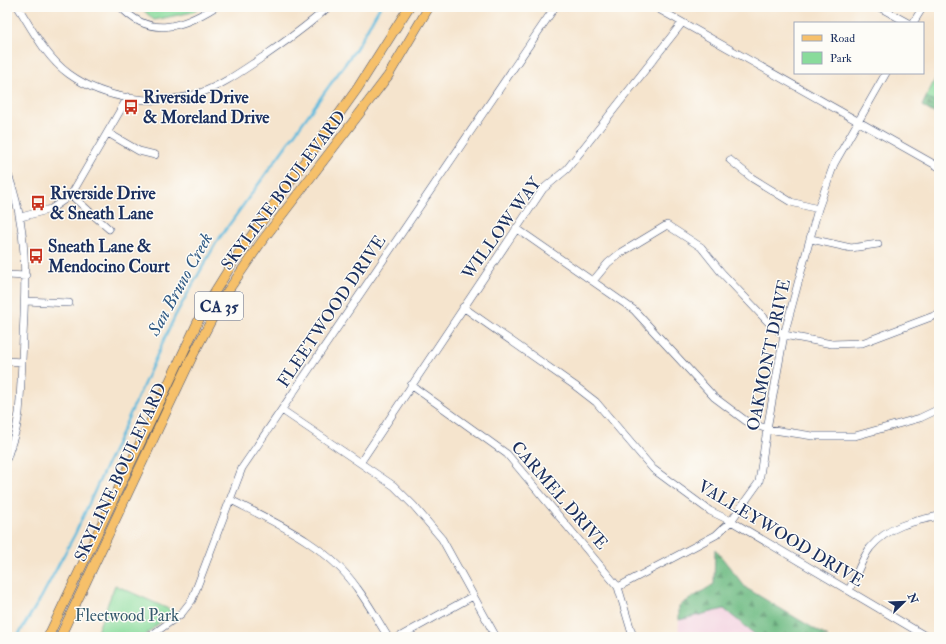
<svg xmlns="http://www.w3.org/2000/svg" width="946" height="644" font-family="'IM FELL Double Pica',serif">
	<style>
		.built { fill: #f3cfdf }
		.green { fill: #89db9b; stroke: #52857c }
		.forest { fill: url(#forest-firs); stroke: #447570 }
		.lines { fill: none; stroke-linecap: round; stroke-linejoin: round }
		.stream { stroke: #5fbadd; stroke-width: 2.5 }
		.minor-casing { stroke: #3c4a6f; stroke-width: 8 }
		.major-casing { stroke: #3c4a6f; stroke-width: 10 }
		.minor { stroke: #fff; stroke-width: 7 }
		.major { stroke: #f6c06b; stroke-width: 9 }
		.labels { text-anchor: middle; stroke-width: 3; stroke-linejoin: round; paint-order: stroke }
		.shield { fill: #fdfcf7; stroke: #5f6c8c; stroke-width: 1 }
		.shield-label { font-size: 16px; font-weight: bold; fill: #1b2f5e }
		.poi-label { font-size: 17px; font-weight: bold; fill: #1b2f5e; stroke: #fdfcf7; text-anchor: start }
		.street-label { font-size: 17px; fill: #1b2f5e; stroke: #fdfcf7 }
		.park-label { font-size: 17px; fill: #365a6d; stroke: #fdfcf7 }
		.water-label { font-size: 18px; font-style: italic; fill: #2f5984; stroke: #fdfcf7 }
	</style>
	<defs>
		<pattern id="forest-firs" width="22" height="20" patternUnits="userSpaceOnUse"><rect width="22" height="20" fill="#6ebb83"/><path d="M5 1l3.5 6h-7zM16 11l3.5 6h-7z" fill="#5a986e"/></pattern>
	</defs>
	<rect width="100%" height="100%" fill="#fdfcf7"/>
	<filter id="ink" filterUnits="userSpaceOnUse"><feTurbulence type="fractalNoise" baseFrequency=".025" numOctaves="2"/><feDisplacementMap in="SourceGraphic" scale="8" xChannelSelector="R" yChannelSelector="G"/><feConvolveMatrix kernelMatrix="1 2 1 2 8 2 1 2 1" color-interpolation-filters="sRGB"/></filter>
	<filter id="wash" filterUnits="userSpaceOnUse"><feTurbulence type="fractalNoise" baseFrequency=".012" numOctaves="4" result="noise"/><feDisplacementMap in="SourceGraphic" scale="16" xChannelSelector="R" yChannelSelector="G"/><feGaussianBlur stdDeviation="0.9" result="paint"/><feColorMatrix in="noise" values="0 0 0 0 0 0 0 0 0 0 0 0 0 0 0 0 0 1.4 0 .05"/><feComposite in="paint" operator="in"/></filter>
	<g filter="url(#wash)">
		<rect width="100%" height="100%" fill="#f5e4cd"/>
		<!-- built -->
		<path class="built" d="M724,609l34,28h-80l1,-17z"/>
		<!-- green -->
		<path class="green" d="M140,7h59l-6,5 -39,8z
			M939,71v45l-17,-10z
			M115,585l58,26 -30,26h-48z"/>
		<!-- forest -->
		<path class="forest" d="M926,98l13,6v12l-17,-10z
			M715,549l31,39 82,49h-70l-34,-28 -45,11v-14l35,-22z"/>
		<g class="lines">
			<!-- stream -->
			<path class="stream" d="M17,637l25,-41 33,-62 100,-218 41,-73 139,-193 25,-43"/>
		</g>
	</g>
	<g filter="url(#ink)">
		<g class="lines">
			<!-- minor casing -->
			<g class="minor-casing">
				<path id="minor" d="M18,7c15,24 28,50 51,67 36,26 89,33 131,19 23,-8 43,-23 63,-36 23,-16 45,-31 65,-50
					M121,7c29,32 62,20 94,0
					M655,7l284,160
					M879,7l29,16
					M913,23l10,-16
					M108,133l31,18 16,4
					M730,160l22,18 39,24 27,7
					M7,172c21,54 19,108 16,165 -1,25 -2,51 -4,76l-3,17 -9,28
					M71,195l38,34
					M21,217l30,-8 20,-14 57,-98
					M516,228l118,82 80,87 32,24 21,8 46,7h42l65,-18 19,-9
					M811,239l40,9 27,-4
					M7,275l19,1
					M593,281l15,-18 11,-9 48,-29 34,22 20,25 51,54 12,9 48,9 30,-1 77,-29
					M25,301l44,2
					M463,307l111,78 22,17 57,67 57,42 21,10 196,116
					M7,361l15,1
					M411,385l96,69 111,133 15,50
					M282,410l112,76 20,20 28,33 54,98
					M360,463l183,-274 24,-20 115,-146
					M231,500c45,23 96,45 126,88 12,16 21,33 31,49
					M618,587l98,-52 15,-14 28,-39 8,-53 17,-94 34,-126 16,-45 52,-91
					M849,590c7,-13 12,-30 21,-42 18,-22 43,-27 69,-32
					M149,637l32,-23 11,-14 50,-132 313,-461
					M399,637l74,-41"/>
			</g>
			<!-- major casing -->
			<g class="major-casing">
				<path id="major" d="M48,637l156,-328 33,-53 120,-167 52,-82
					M60,637l132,-280 31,-59 39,-57 107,-140 19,-25 41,-69"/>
			</g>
			<!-- minor -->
			<use href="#minor" class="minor"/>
			<!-- major -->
			<use href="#major" class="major"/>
		</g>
	</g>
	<!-- icons -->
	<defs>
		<g id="bus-bare" transform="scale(1.2)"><path d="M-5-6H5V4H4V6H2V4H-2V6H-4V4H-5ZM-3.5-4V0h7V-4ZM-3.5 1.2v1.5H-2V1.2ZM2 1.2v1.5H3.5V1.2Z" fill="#c8321e" stroke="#fdfcf7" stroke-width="2.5" paint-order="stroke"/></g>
	</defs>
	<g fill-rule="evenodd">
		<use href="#bus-bare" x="131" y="107"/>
		<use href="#bus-bare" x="38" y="203"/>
		<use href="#bus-bare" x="36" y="256"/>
	</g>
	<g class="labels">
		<!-- shield labels -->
		<rect class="shield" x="195" y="292" width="48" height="28" rx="3"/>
		<g class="shield-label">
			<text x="219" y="312">CA 35</text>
		</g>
		<!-- poi labels -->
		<g class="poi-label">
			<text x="143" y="103">Riverside Drive<tspan x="143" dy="20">&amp; Moreland Drive</tspan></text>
			<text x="50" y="199">Riverside Drive<tspan x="50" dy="20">&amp; Sneath Lane</tspan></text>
			<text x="48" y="252">Sneath Lane &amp;<tspan x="48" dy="20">Mendocino Court</tspan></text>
		</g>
		<!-- street labels -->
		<g class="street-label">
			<text transform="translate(283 190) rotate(-53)" y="6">SKYLINE BOULEVARD</text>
			<text transform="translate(501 228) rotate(-54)" y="6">WILLOW WAY</text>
			<text transform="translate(331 311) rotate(-56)" y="6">FLEETWOOD DRIVE</text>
			<text transform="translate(768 355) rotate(-78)" y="6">OAKMONT DRIVE</text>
			<text transform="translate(120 472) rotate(-65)" y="6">SKYLINE BOULEVARD</text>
			<text transform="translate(560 495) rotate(49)" y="6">CARMEL DRIVE</text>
			<text transform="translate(781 533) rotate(31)" y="6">VALLEYWOOD DRIVE</text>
		</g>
		<!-- park labels -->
		<g class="park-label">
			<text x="127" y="621">Fleetwood Park</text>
		</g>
		<!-- water labels -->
		<g class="water-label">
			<text transform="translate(180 284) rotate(-61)" y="6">San Bruno Creek</text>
		</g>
	</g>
	<!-- margin -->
	<rect width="946" height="644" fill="none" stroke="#fdfcf7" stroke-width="24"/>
	<!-- legend -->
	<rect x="794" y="22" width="130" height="52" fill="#fdfcf7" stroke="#a3aaba"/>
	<rect x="802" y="35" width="20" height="6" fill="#f6c06b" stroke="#a3aaba"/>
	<text x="830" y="42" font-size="12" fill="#1b2f5e">Road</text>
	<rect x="802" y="52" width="20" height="12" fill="#89db9b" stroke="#a3aaba"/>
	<text x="830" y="62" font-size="12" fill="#1b2f5e">Park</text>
	<!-- north arrow -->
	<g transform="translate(904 602) rotate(67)" stroke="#fdfcf7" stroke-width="3" paint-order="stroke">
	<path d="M0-3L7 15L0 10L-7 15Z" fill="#1b2f5e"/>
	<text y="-6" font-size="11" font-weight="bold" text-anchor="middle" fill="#1b2f5e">N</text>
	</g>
</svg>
